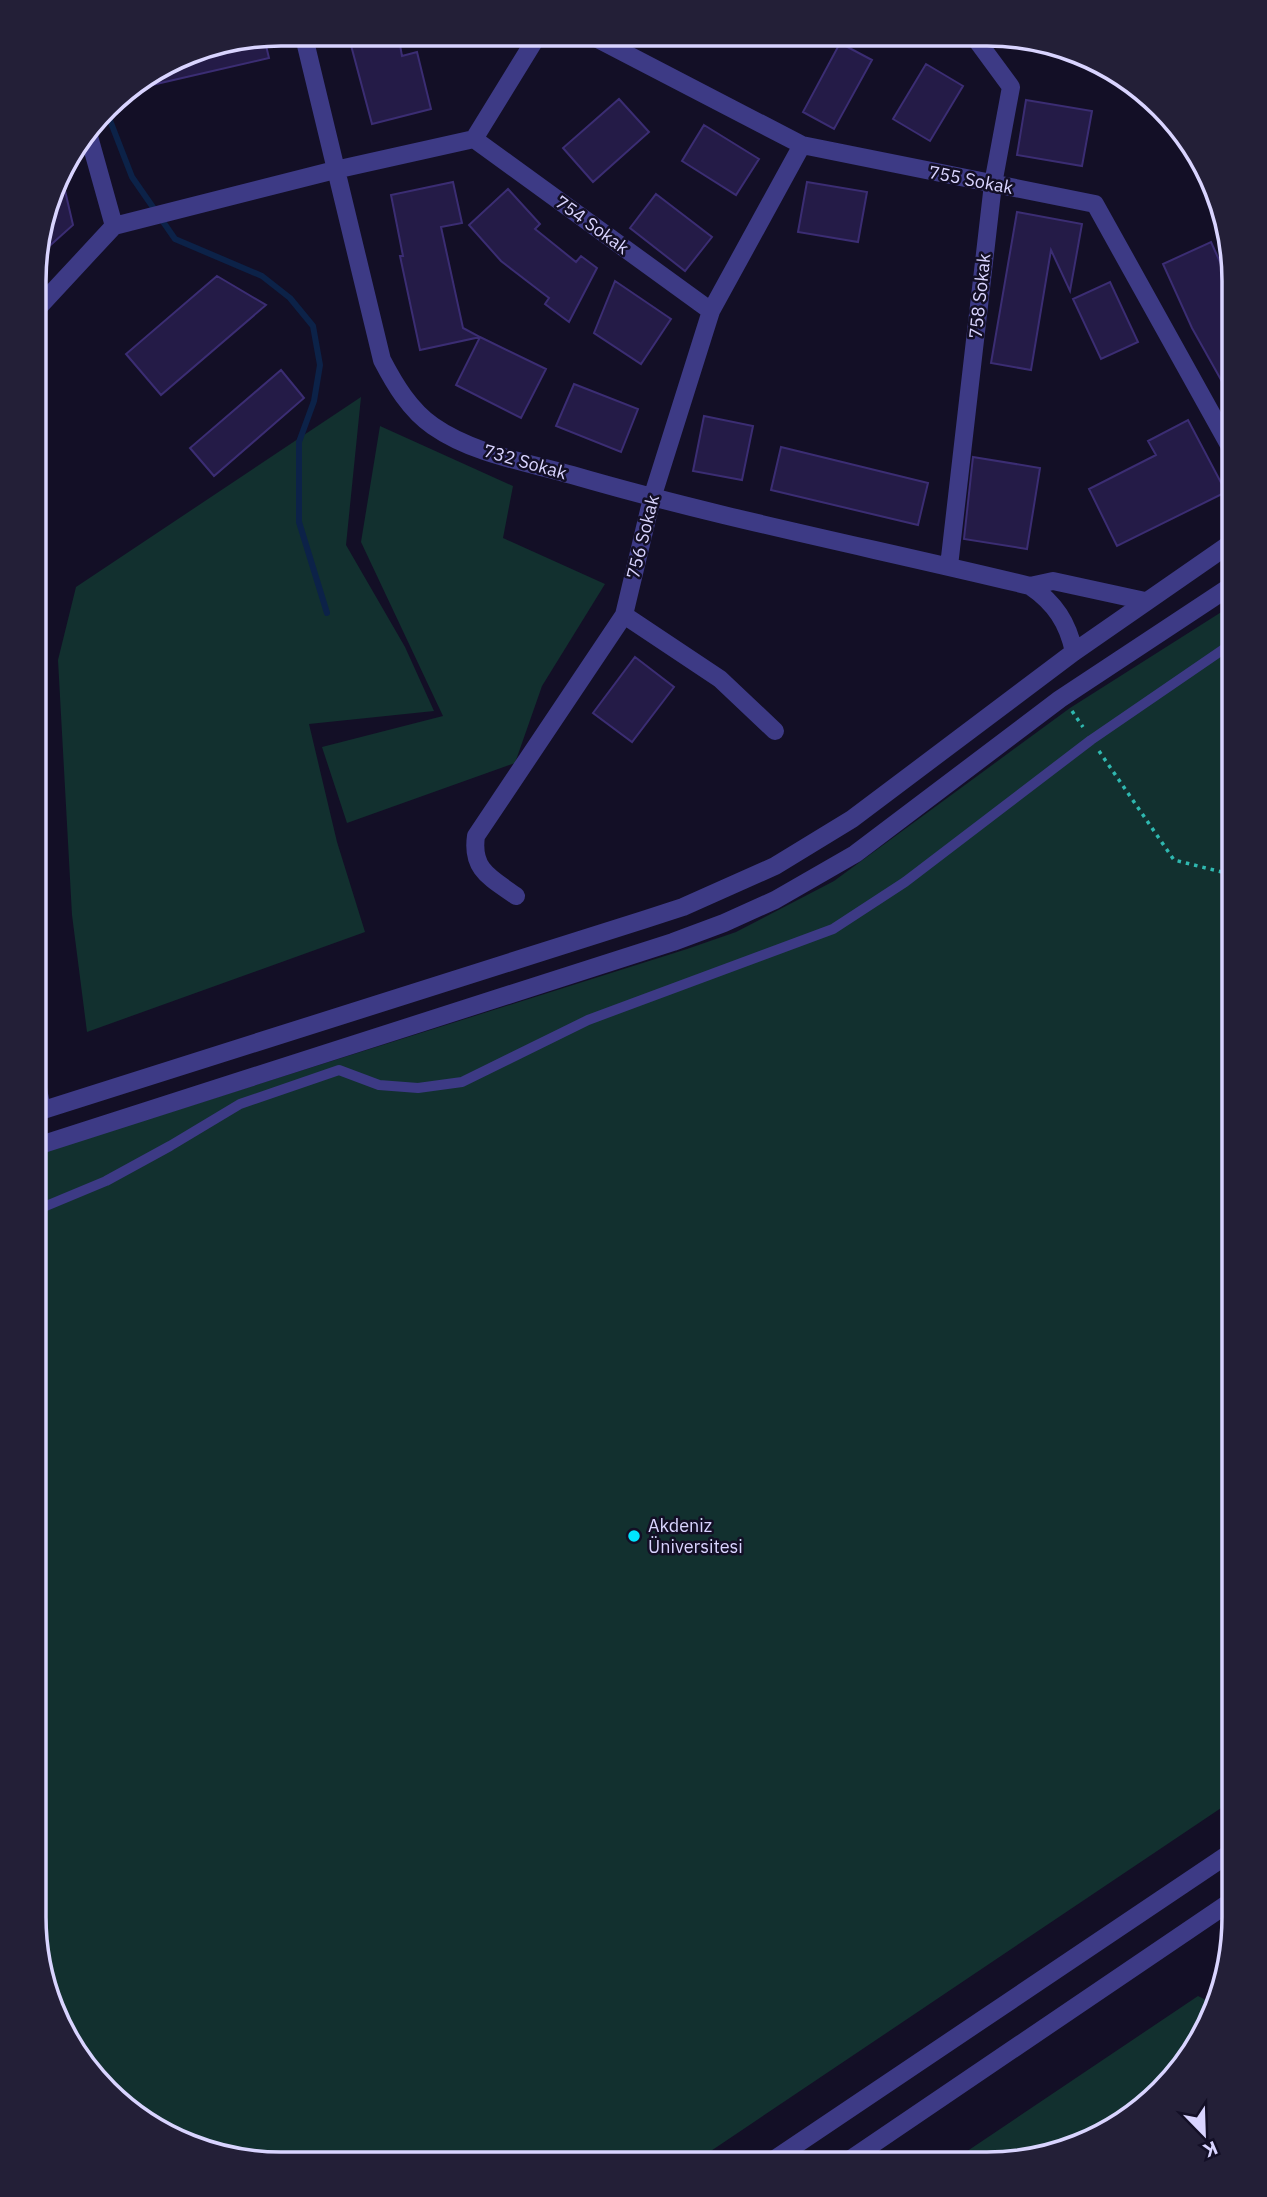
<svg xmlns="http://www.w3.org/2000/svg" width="1267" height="2197" font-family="'IBM Plex Sans',sans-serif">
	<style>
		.green { fill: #12302f }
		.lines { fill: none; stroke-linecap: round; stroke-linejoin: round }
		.stream { stroke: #0c2248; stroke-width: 6 }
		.building { fill: #241b47; stroke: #3b2d73; stroke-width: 2 }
		.path { stroke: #2fb8b0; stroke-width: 3.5; stroke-dasharray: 3.5 5; stroke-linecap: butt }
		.service { stroke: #3d3a85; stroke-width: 10 }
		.minor { stroke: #3d3a85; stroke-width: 18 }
		.tertiary { stroke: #3d3a85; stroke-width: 18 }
		.poi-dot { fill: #00e5ff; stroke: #130f26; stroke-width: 2.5 }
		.labels { text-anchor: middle; stroke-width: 5; stroke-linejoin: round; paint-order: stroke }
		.street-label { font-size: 18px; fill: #d9d4ff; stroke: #130f26 }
		.poi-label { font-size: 18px; fill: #d9d4ff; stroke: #130f26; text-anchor: start }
		.rim { fill: none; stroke: #d9d4ff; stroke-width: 3.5 }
	</style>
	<rect width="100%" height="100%" fill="#130f26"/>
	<!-- green -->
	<path class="green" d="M361,397l-15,148 59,102 29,64 -125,13 28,118 28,90 -278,100 -15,-117 -14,-255 18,-73z
		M380,426l133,60 -10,52 102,46 -63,102 -27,77 -168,60 -25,-76 121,-31 -82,-174z
		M1234,604l-1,1196 -540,363 -445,-1 -118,-50 -55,-58 -28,-58 -14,-80 1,-761 653,-206 49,-17 98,-51 236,-173z
		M1198,1996l18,9 -1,6 -33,56 -45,46 -71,37 -80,14h-38z"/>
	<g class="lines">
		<!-- stream -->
		<path class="stream" d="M106,110l26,67 43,62 87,37 28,22 23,28 7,39 -6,36 -15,41v80l28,91"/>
	</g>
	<!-- building -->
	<path class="building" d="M348,34h50l4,22 15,-4 14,57 -59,15z
		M264,37l5,21 -139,32 -1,-2 57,-36z
		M840,43l32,17 -38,69 -31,-17z
		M926,64l37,22 -33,55 -37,-22z
		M619,99l30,33 -56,50 -30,-34z
		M1026,100l66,11 -10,55 -65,-11z
		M704,125l55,34 -23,36 -54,-34z
		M60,169l13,56 -38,34v-10z
		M453,182l9,41 -21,4 22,101 17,9 -60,13 -20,-94h3l-12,-61z
		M807,182l60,10 -9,50 -60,-10z
		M508,189l32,35 -5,5 41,33 5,-6 16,12 -28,54 -24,-18 4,-6 -48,-37 -32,-36z
		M656,194l56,43 -27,34 -55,-43z
		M1017,212l65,12 -12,67 -19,-41 -20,120 -40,-7z
		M1211,242l23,51v110l-42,-75 -29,-64z
		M217,276l49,29 -105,90 -35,-41z
		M615,281l56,38 -30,45 -47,-31z
		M1110,282l28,60 -37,17 -28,-60z
		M480,337l66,32 -25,49 -65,-33z
		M281,370l23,28 -90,78 -24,-28z
		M574,384l64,25 -17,43 -65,-26z
		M704,416l49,10 -11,54 -49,-9z
		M1188,420l38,72 -109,54 -28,-57 67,-34 -8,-14z
		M781,447l147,36 -10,42 -147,-35z
		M973,457l67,11 -13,81 -63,-10z
		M635,657l39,30 -42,55 -39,-29z"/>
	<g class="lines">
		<!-- path -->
		<path class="path" d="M1072,711l11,16
			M1099,751l75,109 60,15"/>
		<!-- service -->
		<path class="service" d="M34,1211l72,-30 64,-35 70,-42 99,-34 40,15 39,3 44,-6 126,-62 245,-91 72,-47 186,-142 143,-98"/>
		<!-- minor -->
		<path class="minor" d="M303,33l79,327c13,25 28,50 51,66 40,28 93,36 139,49 151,44 306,74 458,111 25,17 38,37 44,66
			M590,35l212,110 293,59 139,250
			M88,133l26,93
			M474,139l237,172
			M35,311l79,-85 221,-56 139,-31 64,-104
			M949,566l44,-382 18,-97 -36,-49
			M1030,586l23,-5 92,20
			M624,615l96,64 55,52
			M516,896c-25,-18 -45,-26 -40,-60l148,-221 28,-117 59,-187 91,-166
			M34,1066l8,45
			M34,1113l609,-193 40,-13 92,-41 77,-47 222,-167 160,-111
			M34,1147l639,-205 51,-19 51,-23 80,-46 205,-155 174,-115"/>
		<!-- tertiary -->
		<path class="tertiary" d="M769,2163l464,-312
			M845,2163l388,-263"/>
	</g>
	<!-- markers -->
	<circle class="poi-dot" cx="634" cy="1536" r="7"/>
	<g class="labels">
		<!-- street labels -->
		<g class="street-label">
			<text transform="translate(971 180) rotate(11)" y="6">755 Sokak</text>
			<text transform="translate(592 225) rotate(36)" y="6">754 Sokak</text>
			<text transform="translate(980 296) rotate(-84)" y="6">758 Sokak</text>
			<text transform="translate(525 462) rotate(16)" y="6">732 Sokak</text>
			<text transform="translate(643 537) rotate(-76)" y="6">756 Sokak</text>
		</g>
		<!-- poi labels -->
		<g class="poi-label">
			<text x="648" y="1532">Akdeniz<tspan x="648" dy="21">Üniversitesi</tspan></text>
		</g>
	</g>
	<!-- crop -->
	<path d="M0 0H1267V2197H0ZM281 46H987A235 235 0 0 1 1222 281V1917A235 235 0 0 1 987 2152H281A235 235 0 0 1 46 1917V281A235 235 0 0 1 281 46Z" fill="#231f37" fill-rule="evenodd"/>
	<path class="rim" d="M281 46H987A235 235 0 0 1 1222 281V1917A235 235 0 0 1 987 2152H281A235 235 0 0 1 46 1917V281A235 235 0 0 1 281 46Z"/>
	<!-- north arrow -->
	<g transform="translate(1204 2134) rotate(157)" stroke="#130f26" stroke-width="5" paint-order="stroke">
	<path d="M0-5L12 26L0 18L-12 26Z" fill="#d9d4ff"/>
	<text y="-10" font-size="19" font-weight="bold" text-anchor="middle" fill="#d9d4ff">K</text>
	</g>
</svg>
